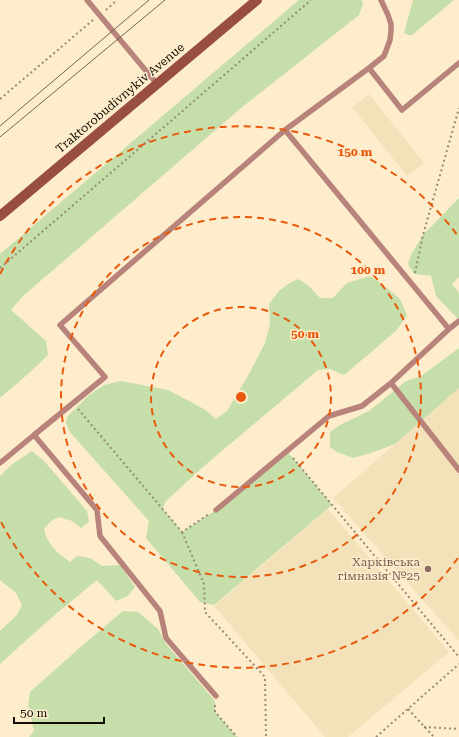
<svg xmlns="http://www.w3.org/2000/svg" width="459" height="737" font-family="'Roboto Serif',serif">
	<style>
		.built { fill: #f3e2b9 }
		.green { fill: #c5deaa }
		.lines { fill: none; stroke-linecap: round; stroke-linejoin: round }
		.path { stroke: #968b74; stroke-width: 2; stroke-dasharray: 2 3; stroke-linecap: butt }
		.service { stroke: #b8837a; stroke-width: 5.5 }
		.secondary { stroke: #994e43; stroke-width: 10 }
		.tram { stroke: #706754; stroke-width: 1 }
		.ring { fill: none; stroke: #e8590c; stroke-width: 2; stroke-dasharray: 7 5 }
		.education-dot { fill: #8d6e63; stroke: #fdedcc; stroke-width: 1.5 }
		.labels { text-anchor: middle; stroke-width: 3; stroke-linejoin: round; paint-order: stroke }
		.street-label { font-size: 12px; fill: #130e04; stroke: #fdedcc }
		.education-label { font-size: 12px; fill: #785e54; stroke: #fdedcc; text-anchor: end }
		.centre { fill: #e8590c; stroke: #fdedcc; stroke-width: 2 }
		.ring-label { font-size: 12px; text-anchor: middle; font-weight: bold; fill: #e8590c; stroke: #fdedcc; stroke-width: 3; stroke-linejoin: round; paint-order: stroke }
	</style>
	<rect width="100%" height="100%" fill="#fdedcc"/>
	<!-- built -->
	<path class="built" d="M369,94l55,69 -17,13 -55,-69z
		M459,388v253l-126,-143z
		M328,509l121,143 -101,85h-23l-111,-131z"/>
	<!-- green -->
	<path class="green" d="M299,0h63l1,4 -4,11 -118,93 -218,188 -12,14 35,31 2,14 -20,19 -28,24v-144z
		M413,0h41l-42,35h-3l-5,-2z
		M459,198v79l-7,7 7,9v27l-23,-24 -5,-20 -17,-2 -6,-10 4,-11 11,-18z
		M370,276l9,6 21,17 7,16 -11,16 -52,44 -14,-6 -12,1 -114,96 -39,36 -2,7 19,23 34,-22 71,-59 45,54 -118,100 -14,-3 -54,-64 3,-17 -79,-89 -4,-9 1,-6 22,-22 15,-10 17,-4 47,9 36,19 12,10 11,-8 22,-37 16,-31 5,-19 -1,-20 10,-13 9,-7 10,-5 10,6 12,13h13l14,-15z
		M459,348v40l-64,56 -24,9 -18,5 -16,-6 -7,-5v-15l10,-7 29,-14 37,-30 15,-5z
		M32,451l12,10 43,50 2,11 -8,6 -9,-7 -13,-4 -8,4 -7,8c4,17 13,23 26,33l7,-6 13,2 12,8 18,-1 15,22 -7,9 -12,5 -19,-21 -46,38 -51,46v-33l17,-16 5,-10 -6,-12 -16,-13v-104l11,-11z
		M123,611l15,1 20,17 8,15 49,57v11l22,25h-208l5,-6 -6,-25 2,-14 47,-42z"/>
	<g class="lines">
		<!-- path -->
		<path class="path" d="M106,10l11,-10
			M0,99l93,-79
			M0,268l106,-91 205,-177
			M415,273l8,-38 36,-127
			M78,409l104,123 27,-18
			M293,458l166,199
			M182,532l22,52 1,28 60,65 1,60
			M215,705v7l22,25
			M408,709l26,28
			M424,727l35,2
			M376,737l83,-73"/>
		<!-- service -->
		<path class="service" d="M87,0l70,84
			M369,68l33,42 57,-47
			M285,130l164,199 -58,54 68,87
			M449,329l10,-8
			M34,435l71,-58 -45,-52 225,-195 84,-62 15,-12 6,-16 1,-9v-7l-3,-9 -7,-15
			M0,463l34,-28 63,75 3,26 60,75 6,27 50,58
			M216,510l113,-94 33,-10 29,-23"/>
		<!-- secondary -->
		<path class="secondary" d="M0,216l257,-216"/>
		<!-- tram -->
		<path class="tram" d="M0,126l149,-126
			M0,137l165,-137"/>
	</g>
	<!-- distance rings -->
	<g class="ring">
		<circle cx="241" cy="397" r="90"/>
		<circle cx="241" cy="397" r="180"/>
		<path d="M458 558A270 270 0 0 1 0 520M0 274A270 270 0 0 1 458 236"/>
	</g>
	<!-- markers -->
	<circle class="education-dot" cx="428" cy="569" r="4"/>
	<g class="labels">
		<!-- street labels -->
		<g class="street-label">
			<text transform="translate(120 98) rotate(-40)" y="4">Traktorobudivnykiv Avenue</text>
		</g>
		<!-- education labels -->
		<g class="education-label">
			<text x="420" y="566">Харківська<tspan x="420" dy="14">гімназія №25</tspan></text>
		</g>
	</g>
	<circle cx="241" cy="397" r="6" class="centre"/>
	<g class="ring-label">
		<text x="355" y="156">150 m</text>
		<text x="368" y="274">100 m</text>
		<text x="305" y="338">50 m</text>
	</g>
	<!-- scale -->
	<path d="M14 717v6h90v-6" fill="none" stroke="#130e04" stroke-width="2"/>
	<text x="20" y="717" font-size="12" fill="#130e04" stroke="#fdedcc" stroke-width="3" paint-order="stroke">50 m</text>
</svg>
